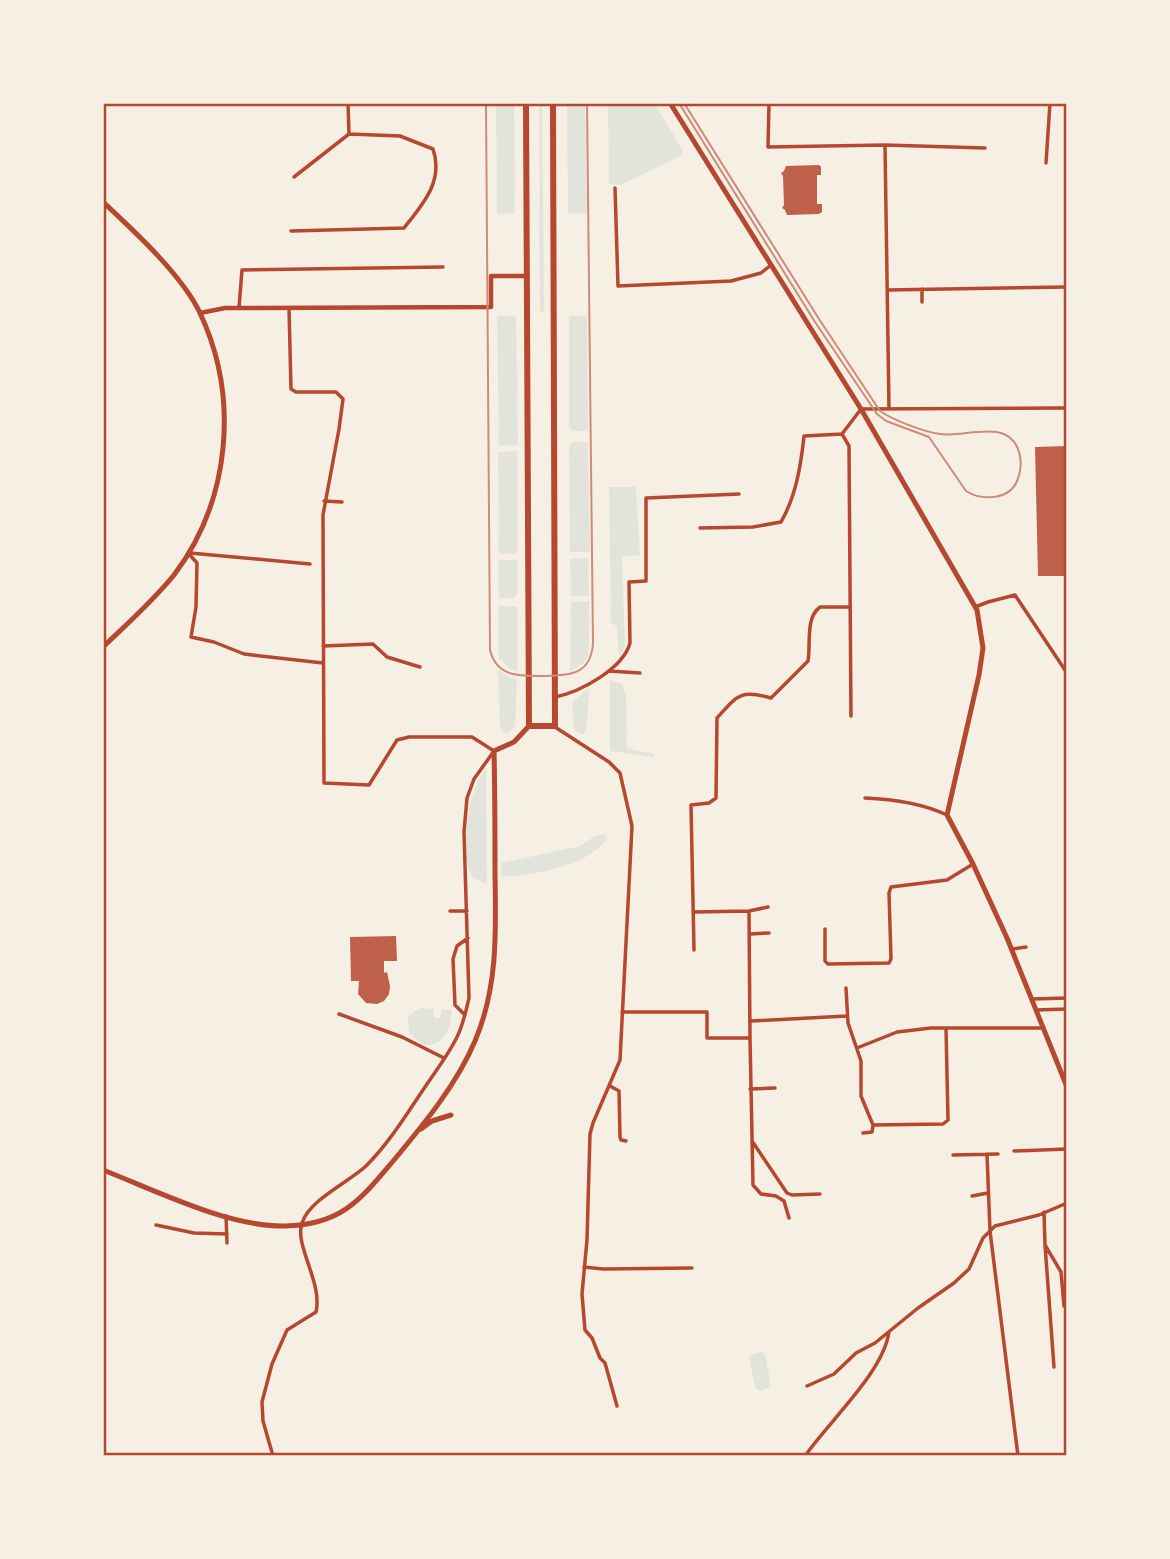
<svg xmlns="http://www.w3.org/2000/svg" width="1170" height="1559" font-family="'Sofia Sans Condensed',sans-serif">
	<style>
		.green { fill: #e2e4dc }
		.building { fill: #bf614a }
		.lines { fill: none; stroke-linecap: round; stroke-linejoin: round }
		.minor { stroke: #b5482f; stroke-width: 3.5 }
		.tertiary { stroke: #b5482f; stroke-width: 4.5 }
		.secondary { stroke: #b5482f; stroke-width: 5 }
		.primary { stroke: #b5482f; stroke-width: 6 }
		.tram { stroke: #cf8b77; stroke-width: 2 }
		.neatline { fill: none; stroke: #b5482f; stroke-width: 2.5 }
	</style>
	<rect width="100%" height="100%" fill="#f6efe4"/>
	<!-- green -->
	<path class="green" d="M496,103h18l1,110 -18,1z
		M539,103h3l2,209h-4z
		M567,103h18l2,110 -19,1z
		M608,103h46l28,46 1,6 -63,30 -11,-1z
		M497,316h19l2,129 -19,1z
		M569,316h18l1,115h-15l-4,-4z
		M573,442h15l2,110h-20l-1,-106z
		M517,451v103h-18l-1,-102z
		M609,487h27l4,68 -18,2 3,89 -6,12 -2,-31 -6,-5z
		M588,558l1,38h-18l-1,-37z
		M499,560h18v34l-3,4h-15z
		M589,601v53l-6,9 -13,9 1,-70z
		M499,605l18,2v64l-8,-3 -10,-10z
		M498,670l12,8 7,1 -2,47 -6,7h-5l-4,-5z
		M610,680l12,4 4,12 1,52 27,6v3l-44,-6z
		M589,688l-2,37 -3,9h-3l-7,-4 -2,-28z
		M486,767l1,117c-5,-2 -10,-3 -14,-7 -12,-12 -6,-64 -1,-80 3,-10 9,-20 14,-30z
		M605,834l2,5c-23,29 -70,35 -105,38l-1,-14 79,-17 15,-10z
		M420,1008l13,1 1,9h6l2,-8h10c-2,20 -6,35 -28,35l-15,-12 -1,-17z
		M760,1352l5,2 6,32 -10,5 -5,-2 -7,-30 2,-4z"/>
	<!-- building -->
	<path class="building" d="M819,165l2,2v8h-4v29h5v8l-3,2 -32,1 -2,-5 -3,-2 2,-3 -1,-29 -2,-3 3,-2 2,-5z
		M1067,446v130h-29l-3,-129z
		M396,936l1,25h-13v12l3,-1 3,14 -1,8 -5,7 -7,3 -11,-1 -8,-9 1,-13h-8l-1,-44z"/>
	<g class="lines">
		<!-- minor -->
		<path class="minor" d="M769,103l-1,44 117,-2 100,3
			M1065,103l2,1
			M885,145l4,264
			M1046,163l4,-60
			M294,177l55,-43
			M615,188l3,98 113,-5 30,-8 10,-8
			M291,231l113,-3c19,-24 40,-47 29,-79l-33,-13 -51,-2 -1,-31
			M887,290l180,-3
			M922,302v-13
			M239,308l3,-38 201,-3
			M842,434l7,12 2,270
			M324,501l18,1
			M700,528l53,-1 28,-5c15,-26 20,-57 23,-86l38,-2 19,-25 206,-1
			M190,553l120,11
			M189,554l8,9 -1,44 -5,30 23,5 30,12 79,9
			M975,607l13,-5 27,-7 52,78
			M323,646l50,-2 14,13 33,10
			M609,671l31,2
			M555,697c25,-5 68,-28 75,-54l-1,-61 17,-1v-83l93,-4
			M555,727l54,35 11,11 12,53 -12,234 -27,63 -3,11 -3,106 -5,54 3,36 7,8 8,20 5,5 12,43
			M865,798c29,1 56,5 82,17
			M450,911h17
			M749,911l1,127
			M693,912l56,-1 19,-4
			M825,929v32l3,3 61,-1 2,-4 -2,-66 2,-6 56,-7 26,-16
			M750,934l19,-1
			M1012,949l14,-2
			M694,950l-3,-145 18,-2 7,-5 1,-80c20,-22 23,-29 54,-20l37,-37c3,-17 -3,-43 12,-54h29
			M846,988l2,35 13,38v35l12,29 70,-1 5,-4 -2,-92
			M1032,999l35,-1
			M1036,1010l31,-1
			M622,1012h85v26h43l3,147 8,9 15,2 8,5 5,17
			M339,1014l63,23 42,21
			M465,1015l-10,-10 -2,-46 4,-13 11,-8
			M751,1021l96,-5
			M857,1048l40,-16 34,-4h113
			M610,1086l9,5 1,46 1,3 5,1
			M750,1089l25,-1
			M863,1133l9,-1 1,-6
			M752,1141l35,52 5,2 28,-1
			M1014,1151l53,-2
			M987,1154l3,77 28,225
			M953,1155l45,-1
			M972,1196l16,-3
			M1044,1212l1,33 16,27 3,34
			M226,1216l1,27
			M156,1225l38,8 33,1
			M1045,1245l9,122
			M584,1267l19,2 89,-1
			M807,1386l27,-12 22,-21 19,-10 43,-35 36,-25 15,-14 14,-31 12,-12 44,-11 28,-12
			M273,1456l-10,-35 -1,-19 10,-38 15,-34 29,-18c7,-29 -22,-67 -14,-89 7,-23 47,-41 64,-57 24,-24 42,-54 61,-82 10,-15 21,-29 29,-45 7,-13 10,-28 13,-41l-5,-166 3,-34 7,-19 20,-28 -22,-14h-63l-12,3 -28,45 -45,-2 -1,-268 16,-86 4,-30 -7,-7h-40l-5,-3 -2,-81
			M805,1456c24,-35 78,-83 84,-124"/>
		<!-- tertiary -->
		<path class="tertiary" d="M200,313l25,-5 266,-1v-31h35"/>
		<!-- secondary -->
		<path class="secondary" d="M670,103l191,306 116,201 6,38 -4,27 -32,140 26,49 34,74 60,149
			M103,202c31,29 79,73 97,111 40,85 30,188 -26,262 -21,26 -47,49 -71,72
			M421,1129l11,-8 19,-6
			M103,1170c54,21 125,57 182,56 57,-1 76,-27 109,-66 30,-36 63,-76 81,-119 23,-54 21,-109 20,-167 0,-41 0,-82 -1,-123l20,-9 15,-16"/>
		<!-- primary -->
		<path class="primary" d="M526,103l3,623h26l-2,-623"/>
		<!-- tram -->
		<path class="tram" d="M486,103l4,547c7,28 31,26 54,26 26,-1 47,-1 49,-33l-6,-540
			M679,103l136,219 62,92 9,7 43,16 37,54c16,10 43,9 51,-10 4,-10 5,-22 1,-32 -12,-31 -54,-11 -78,-15 -16,-2 -47,-14 -60,-23l-61,-92 -135,-216"/>
	</g>
	<!-- border -->
	<rect width="1170" height="1559" fill="none" stroke="#f6efe4" stroke-width="210"/>
	<rect x="105" y="105" width="960" height="1349" class="neatline"/>
</svg>
